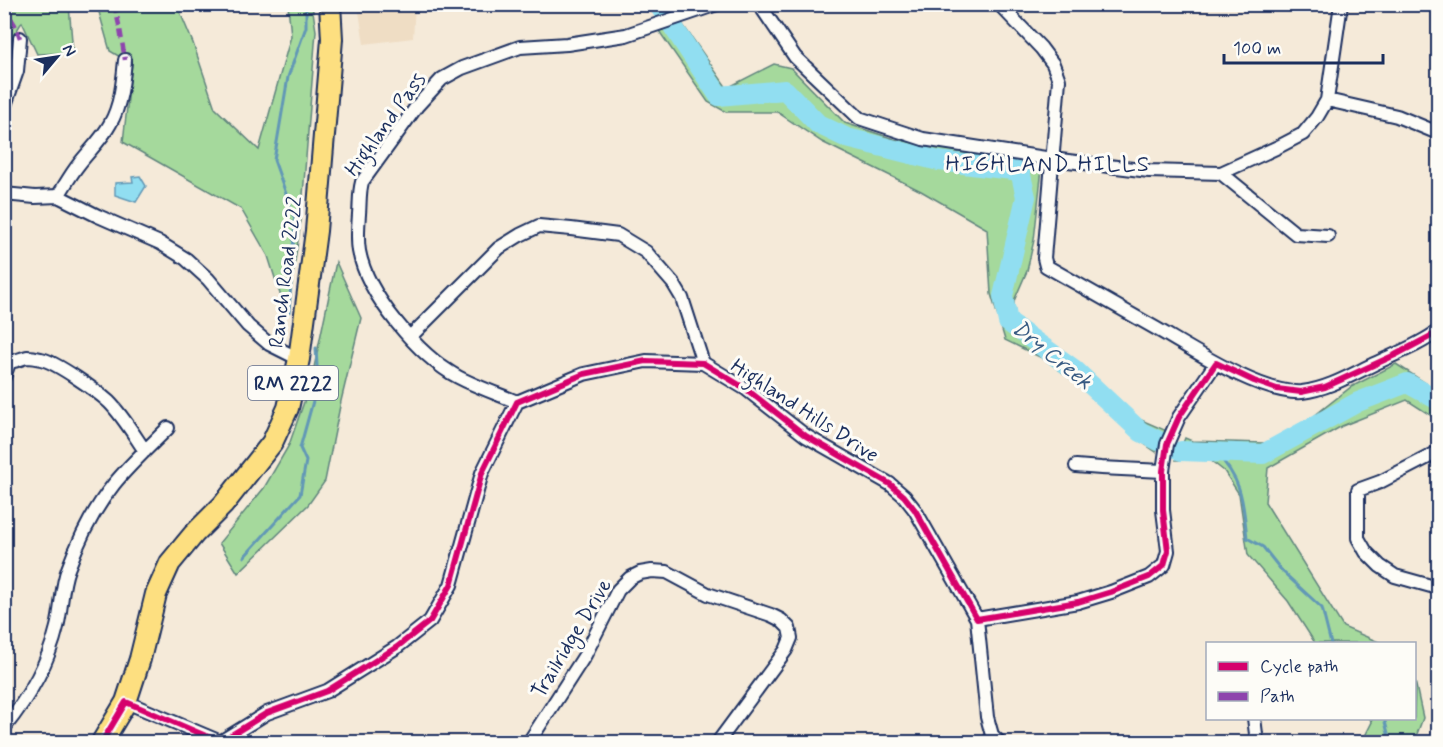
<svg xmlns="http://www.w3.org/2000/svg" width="1443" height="747" font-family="Mynerve,sans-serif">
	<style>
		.built { fill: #efddc4 }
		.green { fill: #a5d99c; stroke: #60847d; stroke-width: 1.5 }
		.water { fill: #91def1; stroke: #6298b6; stroke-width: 1.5 }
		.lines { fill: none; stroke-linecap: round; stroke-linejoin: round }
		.stream { stroke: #6298b6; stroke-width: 3 }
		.river { stroke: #91def1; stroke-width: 20 }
		.street-casing { stroke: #1b2f5e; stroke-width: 16 }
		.primary-casing { stroke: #1b2f5e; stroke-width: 24 }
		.street { stroke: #fdfcf7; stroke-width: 12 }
		.primary { stroke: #fddf80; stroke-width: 20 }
		.quiet { stroke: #8e44ad; stroke-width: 4.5; stroke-dasharray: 9 4.5; stroke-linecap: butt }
		.cycleway-casing { stroke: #fdfcf7; stroke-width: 10 }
		.cycleway { stroke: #d6006c; stroke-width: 6 }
		.labels { text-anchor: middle; stroke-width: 6; stroke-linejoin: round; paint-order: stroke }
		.shield { fill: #fdfcf7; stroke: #5f6c8c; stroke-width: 1.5 }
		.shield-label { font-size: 20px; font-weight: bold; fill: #1b2f5e }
		.street-label { font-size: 21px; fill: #1b2f5e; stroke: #fdfcf7 }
		.neighbourhood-label { font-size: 22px; letter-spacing: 1.5px; fill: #1b2f5e; stroke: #fdfcf7 }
		.water-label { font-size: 22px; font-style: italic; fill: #385b83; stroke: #fdfcf7 }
	</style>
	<rect width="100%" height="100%" fill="#f5ead9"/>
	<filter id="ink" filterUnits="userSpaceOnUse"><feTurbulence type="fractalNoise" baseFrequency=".0167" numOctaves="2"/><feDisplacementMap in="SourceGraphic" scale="12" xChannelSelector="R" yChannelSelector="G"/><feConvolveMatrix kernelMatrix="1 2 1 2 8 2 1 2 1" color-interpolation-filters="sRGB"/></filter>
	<g filter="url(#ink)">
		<!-- built -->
		<path class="built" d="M358,5h57l-2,33 -49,6z"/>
		<!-- green -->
		<path class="green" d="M4,5h65l4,48 -36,1 -15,-32 -13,21 -4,1z
			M97,5h80l16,38 22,65 44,42 32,-114 -3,-31h24l4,26 -15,189 -14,96 -19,-60 -27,-47 -118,-67 9,-78 -22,-13z
			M683,25l44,63 47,-24 17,4 54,55 49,16 148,29 -8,72 -7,31 -13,30 1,18 84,62 33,35 35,15 -11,21 -19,-13 -36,-37 -55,-42 -41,-20 -14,-46 -4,-65 -66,-38 -99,-49 -45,-30h-51l-18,-10 -49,-71z
			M336,262l25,56 -20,83 -16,80 -17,24 -70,68 -19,-30 45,-55 25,-43 22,-63z
			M1396,364l42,27v29l-31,-20 -65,26 -74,42 -3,34 78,125 38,16h-66l-27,-42 -40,-46 -9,-61 -15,-23 -14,-11h-34l9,-22 7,3 73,2 40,-20 46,-36z
			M1415,681l8,37 -9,24h-52l10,-20 -2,-3 44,-1z"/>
		<!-- water -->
		<path class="water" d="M140,176l6,10 -10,16 -21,-7v-12l18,-1 -1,-5z"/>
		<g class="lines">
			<!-- stream -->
			<path class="stream" d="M289,312l6,-93 -21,-59 14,-83 18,-50v-23
				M1215,452c28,28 28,50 32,86l16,9 19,24 40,37 9,36
				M244,557l56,-62 6,-34 -6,-13 18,-65 -2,-35
				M1384,718l5,19"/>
			<!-- river -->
			<path class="river" d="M658,4l61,92 66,-6 33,34 29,14 92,23 81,10 6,26 -23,99 5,26 67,48 66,62 18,9
				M1181,451l82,3 95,-52 49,-19 31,17"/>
			<!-- street casing -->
			<g class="street-casing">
				<path id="street" d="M759,4l36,53 64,61 64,21 129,20 97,12 72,2 57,-26 25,-13 14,-17 10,-17 14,-96
					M999,4l42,44 12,16 6,16 -15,178 2,8c37,21 74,42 111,63 35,20 105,66 145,63 26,-3 49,-17 72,-28 21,-10 46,-19 64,-33
					M1327,100l70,16 41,17
					M4,108l13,-37 3,-33
					M1221,173l75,61 32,2
					M4,194l31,3 23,-1 40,20 62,27 26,16 22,20 40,47 21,18 30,15
					M58,196c7,-11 13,-22 21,-32 10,-13 23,-25 31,-40 11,-19 13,-43 15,-64
					M410,337l89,-89 21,-13 19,-9 32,3 47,6 28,17 27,31 9,15 21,65
					M4,362c9,1 15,-3 23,-5 5,0 10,1 14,2 15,3 56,32 68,43 14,14 25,33 36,49
					M4,377l5,-14
					M517,402c-19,-8 -40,-15 -59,-25 -39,-21 -91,-82 -99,-126 -2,-12 -1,-25 0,-37 1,-11 0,-21 3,-32l55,-76 25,-27 20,-11 58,-21 47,-3 59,-9 91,-31
					M1438,452l-58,30 -22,8v48l8,14 14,14 15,10 43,12
					M1076,466l25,2 62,3
					M977,619l101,-17 33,-10 38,-15 15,-12 4,-14 -5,-41v-39l4,-27 12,-27 37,-54
					M126,702l95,40
					M1254,718l3,24
					M4,728c24,-30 44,-63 53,-101 5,-19 4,-40 11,-58 11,-30 26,-60 46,-85 16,-20 36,-38 54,-56
					M220,742l47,-29 60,-22 70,-44 33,-26 21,-36 31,-112 35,-71 67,-28 62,-13 57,2 43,26 60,47 84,48 14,12 11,14 62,109 10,98 5,18 7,7
					M529,742l56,-87 33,-65 12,-12 10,-5 12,-2 15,1 41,22 63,21 10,5 8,8 2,10 -5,12 -68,92"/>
			</g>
			<!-- primary casing -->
			<g class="primary-casing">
				<path id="primary" d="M102,742l24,-40 14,-43 16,-65 14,-31 24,-29 29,-29 49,-62 16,-35 11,-49 17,-128 16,-192 -2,-35"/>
			</g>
			<!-- street -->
			<use href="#street" class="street"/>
			<!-- primary -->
			<use href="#primary" class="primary"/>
			<!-- quiet -->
			<path class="quiet" d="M114,4l6,25 5,31
				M4,7l11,18 5,13"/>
			<!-- cycleway casing -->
			<g class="cycleway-casing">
				<path id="cycleway" d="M102,742l24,-40 94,40 47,-29 60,-22 70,-44 33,-26 21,-36 31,-112 35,-71 67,-28 62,-13 57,2 43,26 60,47 84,48 14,12 11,14 62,109 101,-17 33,-10 38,-15 15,-12 4,-14 -5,-41v-39l4,-27 12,-27 37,-54 38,18 23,8 24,3 24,-5 70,-32 38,-20 5,-4"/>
			</g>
			<!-- cycleway -->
			<use href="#cycleway" class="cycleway"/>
		</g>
	</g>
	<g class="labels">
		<!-- shield labels -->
		<rect class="shield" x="248" y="366" width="90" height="34" rx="4.5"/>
		<g class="shield-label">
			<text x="293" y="390">RM 2222</text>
		</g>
		<!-- street labels -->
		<g class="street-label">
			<text transform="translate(385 124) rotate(-54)" y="7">Highland Pass</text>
			<text transform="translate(285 272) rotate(-83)" y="7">Ranch Road 2222</text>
			<text transform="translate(805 410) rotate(33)" y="7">Highland Hills Drive</text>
			<text transform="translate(571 638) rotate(-59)" y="7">Trailridge Drive</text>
		</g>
		<!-- neighbourhood labels -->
		<g class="neighbourhood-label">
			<text x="1048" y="171">HIGHLAND HILLS</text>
		</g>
		<!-- water labels -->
		<g class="water-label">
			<text transform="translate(1053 354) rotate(39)" y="8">Dry Creek</text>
		</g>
	</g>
	<!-- margin -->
	<rect width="1443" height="747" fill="none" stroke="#fdfcf7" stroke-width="24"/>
	<rect x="12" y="12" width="1419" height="723" fill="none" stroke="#1b2f5e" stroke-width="2" filter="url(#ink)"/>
	<!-- legend -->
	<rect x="1206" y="642" width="210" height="78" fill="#fdfcf7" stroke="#a3aaba" stroke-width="1.5"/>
	<rect x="1218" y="662" width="30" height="9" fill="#d6006c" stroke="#a3aaba" stroke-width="1.5"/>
	<text x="1260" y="672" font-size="18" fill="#1b2f5e">Cycle path</text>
	<rect x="1218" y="692" width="30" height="9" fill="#8e44ad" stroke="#a3aaba" stroke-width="1.5"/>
	<text x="1260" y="702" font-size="18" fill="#1b2f5e">Path</text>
	<!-- north arrow -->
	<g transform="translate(57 57) rotate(61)" stroke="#fdfcf7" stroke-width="4.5" paint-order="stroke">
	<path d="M0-4.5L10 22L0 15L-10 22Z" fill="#1b2f5e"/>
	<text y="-9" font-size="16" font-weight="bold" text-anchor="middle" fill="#1b2f5e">N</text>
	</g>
	<!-- scale -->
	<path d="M1224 54v9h159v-9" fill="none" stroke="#1b2f5e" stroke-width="3"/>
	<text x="1233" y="54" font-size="18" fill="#1b2f5e" stroke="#fdfcf7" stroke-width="4.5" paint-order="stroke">100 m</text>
</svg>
